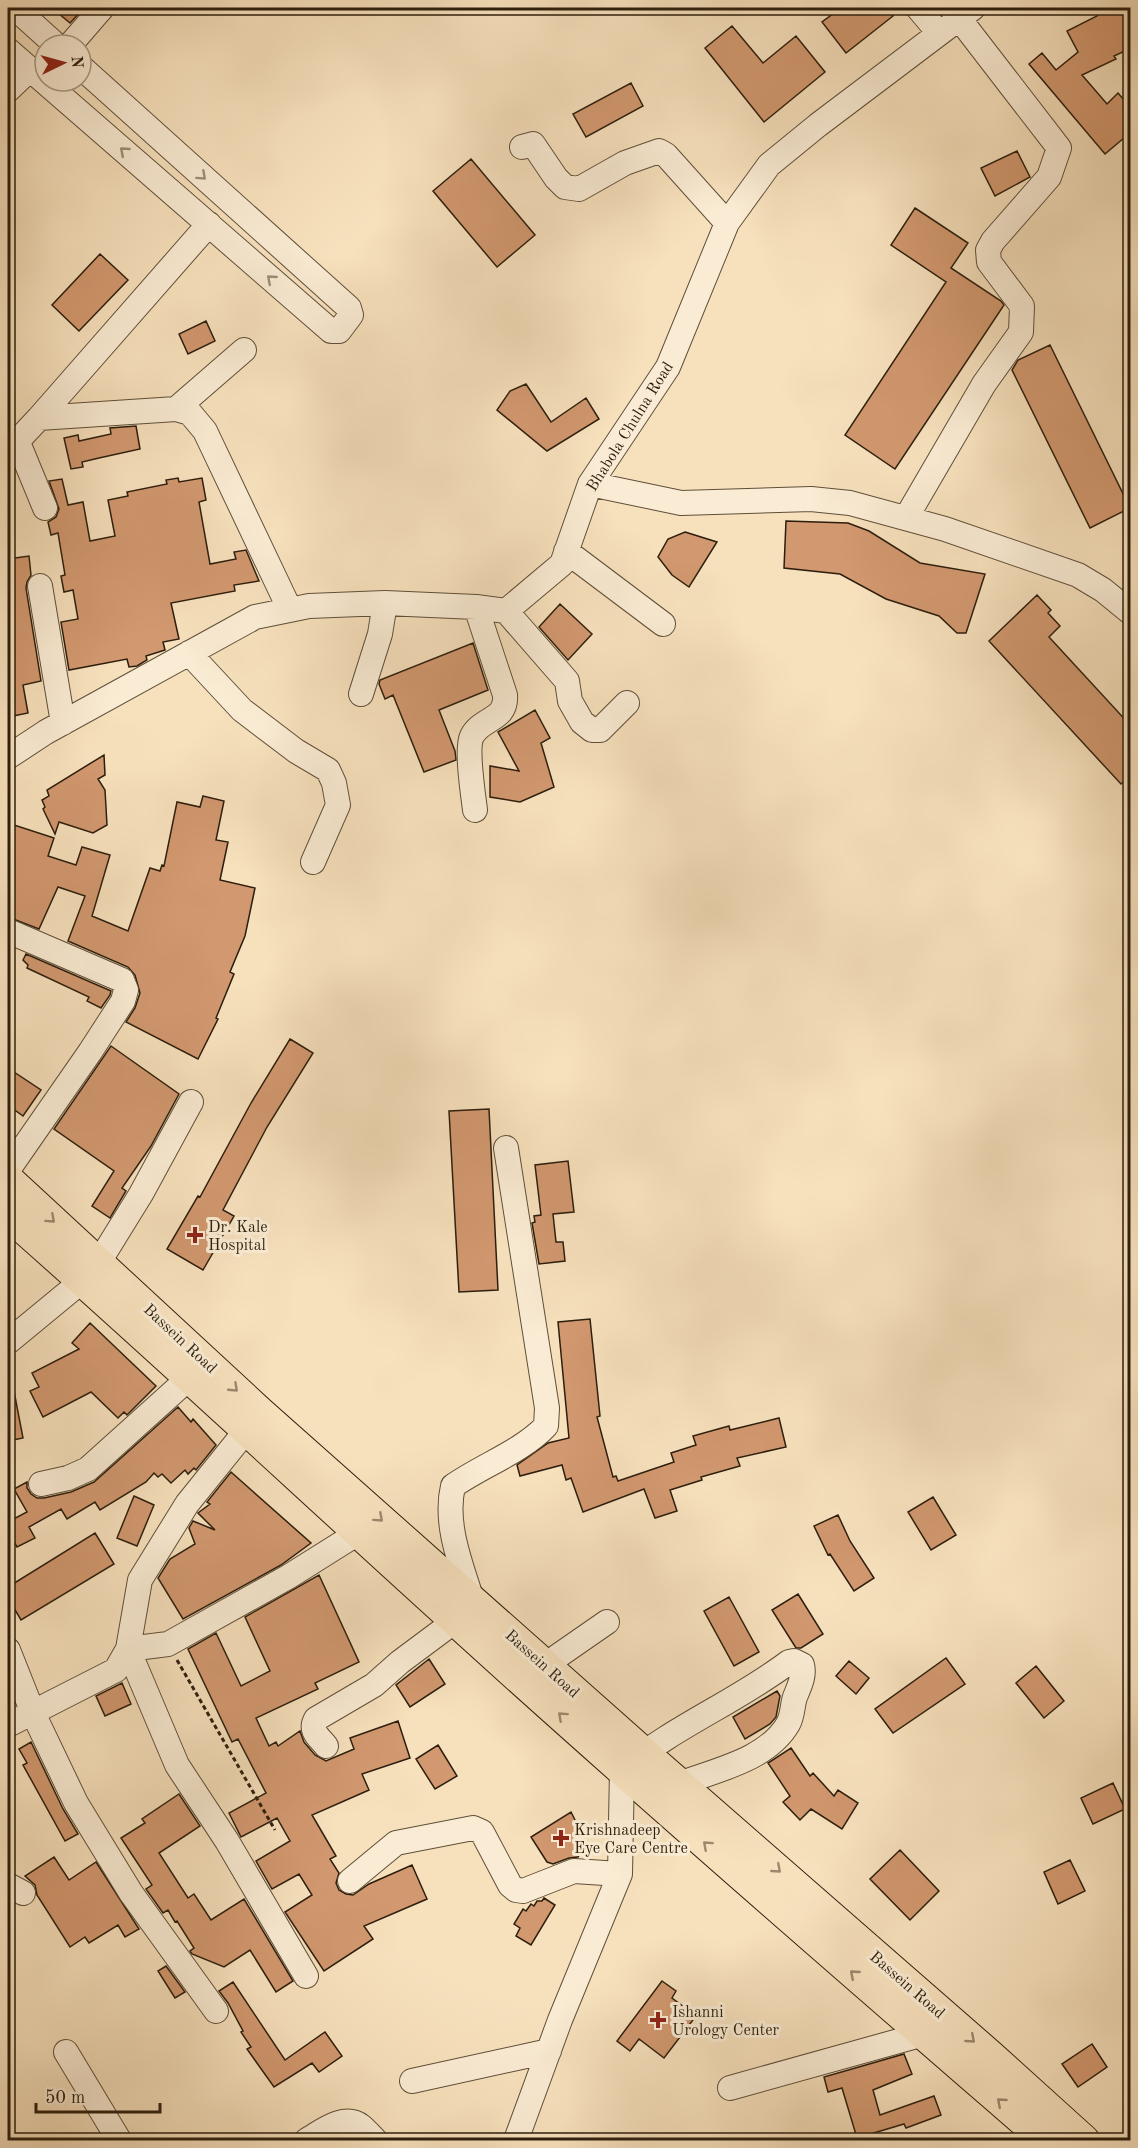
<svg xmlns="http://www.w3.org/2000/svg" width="1138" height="2148" font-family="'Old Standard TT',serif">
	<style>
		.building { fill: #d2986f; stroke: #2c1e0d; stroke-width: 1.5 }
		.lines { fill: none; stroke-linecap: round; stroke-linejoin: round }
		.minor-casing { stroke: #5f4f39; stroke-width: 26 }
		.major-casing { stroke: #2c1e0d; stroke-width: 32 }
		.path { stroke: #2c1e0d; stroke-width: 3; stroke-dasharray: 4.5 3; stroke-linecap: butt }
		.minor { stroke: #faecd4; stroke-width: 24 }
		.major { stroke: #f7e1bd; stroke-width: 30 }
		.oneway { stroke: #9d8f7a }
		.oneway2 { stroke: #9c896e }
		.poi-dot { fill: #8f2418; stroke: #faecd4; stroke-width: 2 }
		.labels { text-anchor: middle; stroke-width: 6; stroke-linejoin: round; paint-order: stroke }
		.street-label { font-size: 16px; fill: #2c1e0d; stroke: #faecd4 }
		.poi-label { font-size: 16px; fill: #2c1e0d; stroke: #faecd4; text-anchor: start }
	</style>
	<rect width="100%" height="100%" fill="#f7e1bd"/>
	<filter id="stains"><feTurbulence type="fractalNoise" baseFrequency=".00333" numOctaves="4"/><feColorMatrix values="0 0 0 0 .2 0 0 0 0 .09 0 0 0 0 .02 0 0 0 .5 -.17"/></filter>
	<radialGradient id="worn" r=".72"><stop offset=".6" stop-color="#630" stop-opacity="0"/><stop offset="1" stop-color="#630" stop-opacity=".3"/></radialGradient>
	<!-- building -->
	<path class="building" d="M52,8h32l-14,15z
		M841,8h45l7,8 -47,37 -24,-31z
		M1093,8h38v40l-17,8 2,3 -34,16 25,29 11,-11 7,8 6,-5v36l-26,22 -76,-90 13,-11 14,17 22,-18 -11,-21 30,-15z
		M732,26l31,37 33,-27 29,36 -61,50 -59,-74z
		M631,83l12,23 -57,31 -13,-23z
		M1017,151l13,26 -35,19 -14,-28z
		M471,159l64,76 -38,32 -64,-76z
		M915,208l53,35 -17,25 50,33 3,4 -109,164 -50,-34 101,-153 -55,-37z
		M100,254l28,26 -49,51 -27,-26z
		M206,321l9,20 -27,13 -9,-20z
		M1050,345l80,163 -40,20 -78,-158 6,-10z
		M526,384l25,38 35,-24 13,21 -52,32 -50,-41 13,-19z
		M136,426l4,23 -41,9 -17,4 1,5 -12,2 -7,-31 14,-3 1,6 32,-7 -1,-6z
		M178,478l1,4 23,-4 4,22 -7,2 11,62 26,-5 -2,-7 12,-2 13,31 -25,4 1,6 -64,12 8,36 -16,3 2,8 -19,6 1,4 -10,6 -8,1 -2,-8 -58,11 -8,-48 17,-3 -5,-29 -9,2 -3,-16 4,-1 -7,-42 -7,2 -3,-13 8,-5 3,-8 -10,-28 13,-2 6,26 15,-3 7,39 25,-5 -7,-36 20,-4 -1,-4 40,-8 -1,-4z
		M786,521l62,2 21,8 51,32 65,11 -19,59h-9l-18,-17 -53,-17 -46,-25 -56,-6z
		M685,532l32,10 -28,45 -17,-12 -14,-18 10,-18z
		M29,556l2,19 -4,7 -1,6 15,93 -18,4 5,28 -20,4v-158z
		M1037,595l14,15 -3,3 12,13 -11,11 82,89v49l-10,9 -132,-143z
		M560,604l32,30 -24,26 -29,-33z
		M473,643l15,47 -49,20 16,41 1,9 -32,12 -31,-77 -8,4 -6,-15 1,-4z
		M535,710l15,28 -9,5 13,44 -34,15 -30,-5v-31l29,5 -21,-39z
		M104,755l1,20 -7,4 7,11 2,35 -14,8 -34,-11 -4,12 -12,-25 2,-2 -3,-7 7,-4 -2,-6z
		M203,796l21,5 -8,39 12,2 -8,38 35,8 -10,48 -15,36 4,2 -18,44 2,1 -20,40 -72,-37 9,-14 5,-15 -5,-18 -7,-8 -60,-26 17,-45 -27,-9 -19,42 -31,-12v-94l46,15 -6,18 28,9 6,-18 28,8 -18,61 36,15 22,-63 10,3 2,-6 2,1 13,-64 23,5z
		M26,954l85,37 -1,4 -9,13 -14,-7 2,-4 -62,-29 1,-3 -5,-5z
		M290,1039l23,14 -46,74 -44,83 11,6 -31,54 -36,-21 31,-53 2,1 51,-94z
		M111,1046l68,48 -28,52 -29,42 4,3 -16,27 -18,-12 22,-35 -60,-42z
		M8,1068l33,22 -18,26 -15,-11z
		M489,1109l9,181 -39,2 -10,-181z
		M568,1161l6,51 -21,2 3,28h7l2,19 -26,3 -7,-41 3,-1 -1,-6 7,-1 -6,-50z
		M590,1319l10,97 -3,1 16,60 3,-1 2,5 56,-19 -3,-9 25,-8 -3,-9 36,-10 1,4 49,-12 7,29 -49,11 3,8 -39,11 1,3 -32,10 7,21 -22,7 -11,-29 -61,23 -12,-34 -5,2 -4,-15 -42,11 -3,-11 31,-22 21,-5 -11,-116z
		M90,1323l66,63 -29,29 -3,-3 -6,6 -27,-26 -48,25 -13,-26 9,-4 -7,-14 47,-24 -7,-6z
		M8,1391h6l9,47 -15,3z
		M178,1407l13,15 2,-3 23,26 -20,25 -2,-2 -6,6 -3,-4 -14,13 -9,-9 -4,3 -4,-4 -8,9 -46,28 -5,-8 -28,17 -6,-10 -32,18 6,11 -18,9 -9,-17v-8l19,-10 -13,-23 13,-7v6l4,6 6,4h7l27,-6 23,-10z
		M231,1472l80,71 -30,22 -98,54 -25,-41 12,-19 25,-15 -6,-16 4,-7 22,9 -17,-17 12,-9 -3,-2z
		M134,1496l20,9 -17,41 -20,-8z
		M933,1497l23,38 -25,15 -23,-38z
		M838,1515l12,26 24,37 -20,13 -24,-37 -2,1 -14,-29z
		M95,1533l19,31 -93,56 -13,-22v-11z
		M319,1575l40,87 -44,21 3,6 -62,29 13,28 7,-4 2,4 22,-15 4,11 11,13 11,6 28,-12 -4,-11 48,-17 12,37 -48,16 7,16 -57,25 24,41 -6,3 9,14 -3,10 3,7 7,4 7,1 16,-11 43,-19 15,34 -63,27 9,13 -49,32 -39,-59 27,-17 -13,-21 -27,15 -16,-28 34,-20 -13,-23 -36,19 -12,-24 37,-20 -28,-54 -6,3 -44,-93 28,-16 25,53 29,-15 -25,-54z
		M798,1594l25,40 -22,14h-5l-24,-38z
		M729,1597l30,55 -25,14 -30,-55z
		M946,1658l19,26 -72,49 -18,-24z
		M429,1659l16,25 -35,23 -14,-22z
		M849,1661l20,17 -13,16 -20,-18z
		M1036,1666l28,35 -20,17 -28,-35z
		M122,1683l9,21 -26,12 -9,-20z
		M777,1691l3,5 -4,21 -6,7 -25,15 -12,-22z
		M31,1742l32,67 15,25 -13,7 -42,-76 4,-2 -8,-14z
		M438,1745l19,31 -22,13 -19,-30z
		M791,1748l19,28 3,-3 21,23 4,-6 20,13 -16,26 -31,-20 -11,11 -17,-18 7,-6 -22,-33z
		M1113,1783l12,26 -32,15 -12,-26z
		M179,1794l21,32 -41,27 29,45 6,-4 17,26 33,-21 49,82 -17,11 -26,-42 -26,17 -32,-13 -2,-3 4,-3 -17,-27 -2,1 -7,-12 -5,3 -17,-24 6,-4 -31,-47 24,-15 -3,-4z
		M571,1812l15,30 -8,15 -9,1 -16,6 -6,-2 -16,-25z
		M900,1850l39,41 -29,29 -40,-41z
		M54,1857l15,23 27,-18 43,67 -14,8 -7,-12 -29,18 -4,-6 -15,10 -33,-52 -2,-10 -10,-9z
		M1070,1860l15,31 -27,13 -14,-32z
		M544,1898l11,7 -24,40 -15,-9 4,-8 -6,-4 9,-15 3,2 5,-7 3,2 3,-5h5z
		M166,1966l19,26 -10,6 -17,-27z
		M662,1981l14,10 -4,7 24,18 -32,42 -25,-19 -9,12 -13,-10z
		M233,1982l52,78 40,-28 17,24 -23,16 -7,-9 -38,24 -27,-38 4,-2 -10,-15 2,-1 -15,-28 -9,-12z
		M1092,2044l15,23 -29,20 -16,-23z
		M904,2054l8,20 -39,16 7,25 54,-19 7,19 -35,13 -2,-4 -47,14 -15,-50 -14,4 -4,-15z"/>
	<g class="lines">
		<!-- minor casing -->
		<g class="minor-casing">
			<path id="minor" d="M15,8l41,37
				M918,8l21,25
				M70,45l32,-37
				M8,50l323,281h8l12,-16 -2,-7 -268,-241
				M8,90l22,-21
				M522,147l11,-3 23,34 9,9 14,2 46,-26 34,-12 7,4 61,68
				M176,409l68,-59
				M39,418l137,-9 14,4 15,18 85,179
				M17,440l28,68
				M8,451l31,-33 170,-194
				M590,484l91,19 130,-4 39,4 95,26 133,46 25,15 27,22
				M906,518l78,-134 37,-52 1,-26 -33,-44 -1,-12 5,-9 56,-64 10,-29 -108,-140
				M566,551l97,73
				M40,586l23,137
				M506,611l61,70 3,20 12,21 10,8h8l27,-27
				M189,653l53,57 54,41 32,19 6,13 4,22 -25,57
				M361,694l19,-60 5,-31
				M8,757l38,-25 209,-115 54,-11 76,-3 91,4 30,4 56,-47 28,-80 78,-117 59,-144 42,-58 49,-40 155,-117
				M475,810c-2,-16 -9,-62 -3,-74 10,-19 35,-15 33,-41l-29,-88
				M8,931l114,49 4,10 -3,11 -33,51 -82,118
				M8,1342l74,-61 17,-19 42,-68 50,-92
				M41,1484l27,-6 20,-9 101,-91
				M8,1650l25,63 43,90 55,90 85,118
				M545,1665l62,-43
				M8,1725l108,-55 12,-21 12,-69 47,-76 70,-87
				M326,1746c-7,-9 -17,-15 -10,-27l58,-34 26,-23 55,-41 17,-21c-11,-35 -28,-76 -19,-114 30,-21 68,-34 93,-60l1,-18 -41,-260
				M350,1881l46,-38 77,-15 9,4 28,53 6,5 7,1 51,-20 46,3
				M8,1885l15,8
				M306,1976l-79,-135 -50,-76 -49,-116 40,-5 120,-67 70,-44
				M66,2052l53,88
				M412,2081l137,-30
				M730,2088l194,-54
				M307,2140c14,-8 37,-27 54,-14 5,4 10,10 14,14
				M516,2140l44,-120 60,-146 2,-104c51,-43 114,-68 167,-108l5,-1 8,4c3,11 -3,22 -7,32 -3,9 -2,18 -7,27 -21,36 -72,46 -109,60"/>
		</g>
		<!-- major casing -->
		<g class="major-casing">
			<path id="major" d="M8,1179l252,233 383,340 347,303 94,85
				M8,1215c150,132 296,269 445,404 195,177 394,349 592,521"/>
		</g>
		<!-- path -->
		<path class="path" d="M177,1660l98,170"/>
		<!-- minor -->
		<use href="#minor" class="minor"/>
		<!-- major -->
		<use href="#major" class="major"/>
	</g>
	<!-- one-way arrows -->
	<defs><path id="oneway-chevron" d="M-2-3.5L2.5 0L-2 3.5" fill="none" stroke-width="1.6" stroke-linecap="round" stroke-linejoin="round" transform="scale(1.5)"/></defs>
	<g class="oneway">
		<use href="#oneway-chevron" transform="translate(124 151) rotate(-139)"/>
		<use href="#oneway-chevron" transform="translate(202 176) rotate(42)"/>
		<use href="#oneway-chevron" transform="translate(271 279) rotate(-139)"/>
	</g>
	<g class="oneway2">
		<use href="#oneway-chevron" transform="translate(51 1219) rotate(42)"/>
		<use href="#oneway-chevron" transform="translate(234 1388) rotate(43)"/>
		<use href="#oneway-chevron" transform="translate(379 1518) rotate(42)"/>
		<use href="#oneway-chevron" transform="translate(562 1716) rotate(-138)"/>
		<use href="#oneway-chevron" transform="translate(707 1845) rotate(-138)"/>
		<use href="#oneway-chevron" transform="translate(777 1869) rotate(41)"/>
		<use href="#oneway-chevron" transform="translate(854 1974) rotate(-139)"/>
		<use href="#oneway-chevron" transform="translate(971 2039) rotate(41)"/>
		<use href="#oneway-chevron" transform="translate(1001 2102) rotate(-139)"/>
	</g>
	<!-- markers -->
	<g class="poi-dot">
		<path d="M192 1226h6v6h6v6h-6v6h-6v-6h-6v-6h6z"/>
		<path d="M558 1829h6v6h6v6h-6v6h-6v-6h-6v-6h6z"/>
		<path d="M655 2011h6v6h6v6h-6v6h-6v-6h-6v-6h6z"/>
	</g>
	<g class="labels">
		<!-- street labels -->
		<g class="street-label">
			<text transform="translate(629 426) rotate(-58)" y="6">Bhabola Chulna Road</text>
			<text transform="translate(181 1338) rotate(43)" y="6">Bassein Road</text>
			<text transform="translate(543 1663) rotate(42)" y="6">Bassein Road</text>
			<text transform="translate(908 1984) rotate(41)" y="6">Bassein Road</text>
		</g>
		<!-- poi labels -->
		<g class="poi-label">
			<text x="208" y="1232">Dr. Kale<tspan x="208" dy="18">Hospital</tspan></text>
			<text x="574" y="1835">Krishnadeep<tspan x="574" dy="18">Eye Care Centre</tspan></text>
			<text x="672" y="2017">Ishanni<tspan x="672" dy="18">Urology Center</tspan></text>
		</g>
	</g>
	<!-- margin -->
	<rect width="1138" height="2148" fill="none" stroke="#f7e1bd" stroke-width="30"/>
	<rect x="9" y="9" width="1120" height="2130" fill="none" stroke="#2c1e0d" stroke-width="3"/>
	<rect x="15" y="15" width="1108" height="2118" fill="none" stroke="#2c1e0d" stroke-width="1.5"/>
	<!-- north arrow -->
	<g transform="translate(63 63) rotate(85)"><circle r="28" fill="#faecd4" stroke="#a89a84" stroke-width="1.5"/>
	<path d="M0-4.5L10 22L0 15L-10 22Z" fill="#8f2418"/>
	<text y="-9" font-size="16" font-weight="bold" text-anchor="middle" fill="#2c1e0d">N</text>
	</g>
	<!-- scale -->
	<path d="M36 2103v9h124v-9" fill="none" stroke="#2c1e0d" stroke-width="3"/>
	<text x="45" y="2103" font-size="18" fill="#2c1e0d" stroke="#faecd4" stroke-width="4.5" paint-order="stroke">50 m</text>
	<rect width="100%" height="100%" filter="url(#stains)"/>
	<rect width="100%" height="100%" fill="url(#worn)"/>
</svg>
